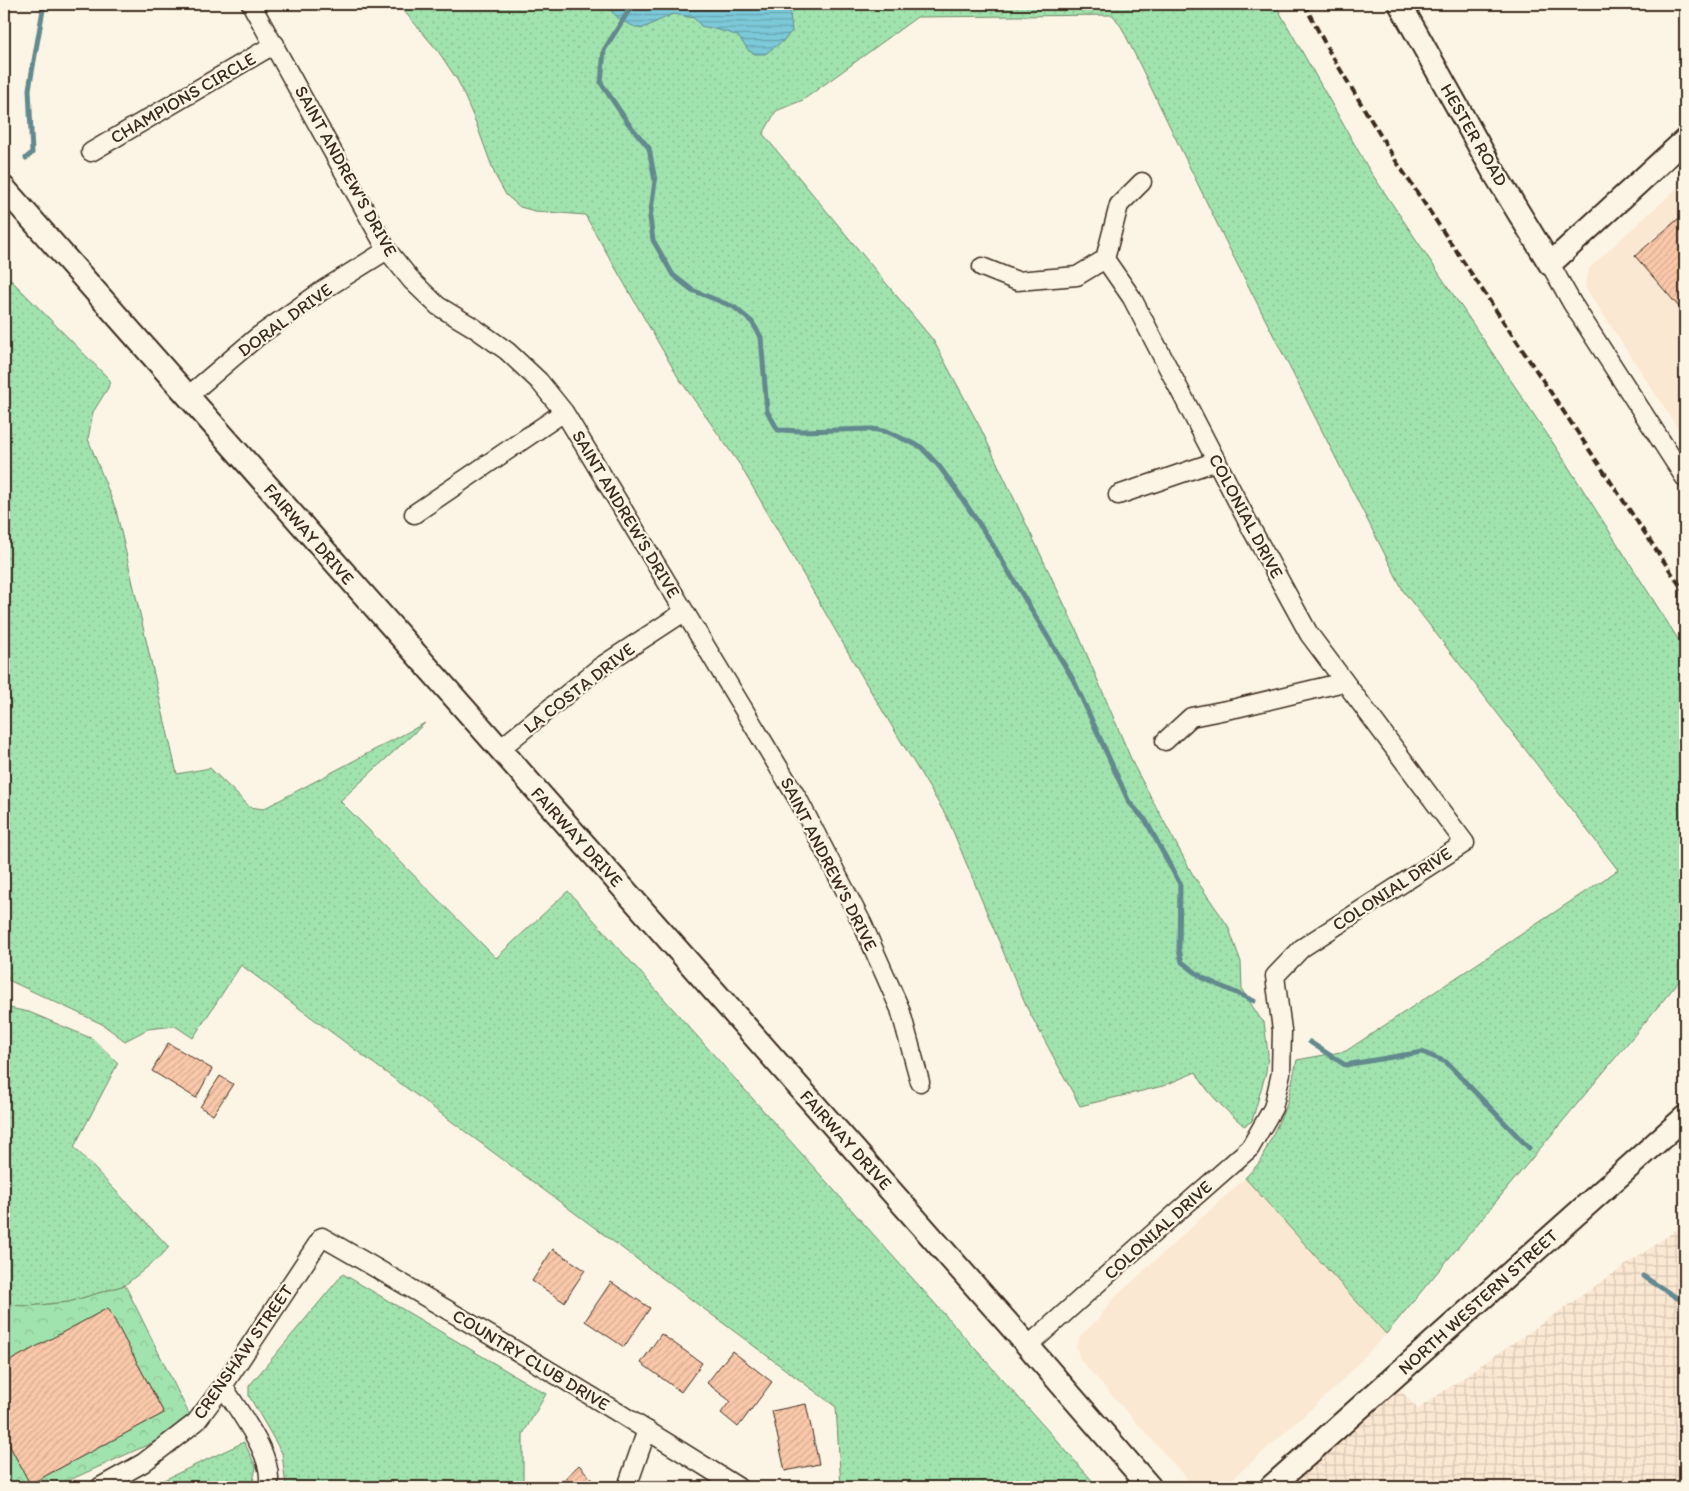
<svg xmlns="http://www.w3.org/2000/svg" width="1689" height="1491" font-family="Itim,sans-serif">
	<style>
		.built { fill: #fbe8d3 }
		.industrial { fill: url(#industrial-grid) }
		.grass { fill: url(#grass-dots); stroke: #6e8666 }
		.forest { fill: url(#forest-crowns); stroke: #6e8666 }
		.water { fill: url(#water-rules); stroke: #62898e }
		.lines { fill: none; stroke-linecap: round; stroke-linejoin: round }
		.stream { stroke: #62898e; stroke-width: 5 }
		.building { fill: url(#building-hatch); stroke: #3b2a1e }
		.minor-casing { stroke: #3b2a1e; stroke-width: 21 }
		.major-casing { stroke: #3b2a1e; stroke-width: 26 }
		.minor { stroke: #fcf5e5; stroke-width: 18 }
		.major { stroke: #fcf5e5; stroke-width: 22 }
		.rail { stroke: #3b2a1e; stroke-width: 4; stroke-dasharray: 8 4; stroke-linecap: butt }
		.labels { text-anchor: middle; stroke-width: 4.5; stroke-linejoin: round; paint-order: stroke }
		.street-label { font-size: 18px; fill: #3b2a1e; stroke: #fcf5e5 }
	</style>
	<defs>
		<pattern id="industrial-grid" width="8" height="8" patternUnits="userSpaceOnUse" patternTransform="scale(1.25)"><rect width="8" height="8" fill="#fbe8d3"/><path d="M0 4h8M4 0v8" fill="none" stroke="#d8c7b5"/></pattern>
		<pattern id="grass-dots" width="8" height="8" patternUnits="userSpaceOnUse" patternTransform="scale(1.25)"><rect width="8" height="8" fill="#a1e3ae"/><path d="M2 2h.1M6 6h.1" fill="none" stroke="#8cc395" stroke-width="1.8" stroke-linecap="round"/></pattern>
		<pattern id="forest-crowns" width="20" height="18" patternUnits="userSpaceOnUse" patternTransform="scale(1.25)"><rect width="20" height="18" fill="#a1e3ae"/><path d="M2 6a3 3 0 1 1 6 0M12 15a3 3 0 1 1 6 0" fill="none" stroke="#8cc395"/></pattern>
		<pattern id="water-rules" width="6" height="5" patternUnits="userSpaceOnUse" patternTransform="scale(1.25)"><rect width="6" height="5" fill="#7cc9d9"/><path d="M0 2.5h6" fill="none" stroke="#67a3af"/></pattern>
		<pattern id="building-hatch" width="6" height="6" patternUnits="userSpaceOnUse" patternTransform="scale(1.25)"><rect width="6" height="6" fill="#fac8aa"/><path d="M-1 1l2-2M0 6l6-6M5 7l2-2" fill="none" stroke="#d7ac92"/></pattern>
	</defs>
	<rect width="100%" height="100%" fill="#fcf5e5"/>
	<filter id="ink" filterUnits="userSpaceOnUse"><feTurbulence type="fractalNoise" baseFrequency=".02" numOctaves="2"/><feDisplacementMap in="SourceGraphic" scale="10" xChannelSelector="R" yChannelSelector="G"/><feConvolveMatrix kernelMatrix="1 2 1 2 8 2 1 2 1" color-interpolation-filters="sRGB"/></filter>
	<g filter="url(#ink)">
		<!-- built -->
		<path class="built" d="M1685,181v258l-100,-152 4,-19z
			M1245,1178l141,156 -50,53 -107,95 -12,5h-16l-11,-5 -110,-122 -4,-14 4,-10 19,-18 14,-19z"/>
		<!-- industrial -->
		<path class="industrial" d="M1685,1224v263h-414l120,-107 27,29z"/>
		<!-- grass -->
		<path class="grass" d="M398,4h877l93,164 189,281 128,201v324l-299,360 -141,-156 15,-16 27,-58 10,-44 49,-9 272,-181 -214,-278 -179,-352 -103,-212 -9,-13 -196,2 -114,83 -27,11 -13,23 170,206 48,89 95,200 58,137 59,109 35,51 13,36 1,28 18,28 4,4 4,32 -2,18 -14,49 -8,5c-18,-16 -37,-32 -48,-54l-33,14 -83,20 -54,-100 -79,-189 -80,-132 -127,-220 -62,-88 -93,-162 -50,-4 -15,-4 -14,-12 -11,-20 -19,-52 -18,-42 -20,-30z
			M4,273l106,107 -2,8 -15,24 -5,27 28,71 61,264 33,-6 40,39 13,2 162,-86 -85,78 156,157 72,-67 530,596h-257l-5,-80 -595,-442 -48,73 -18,-12 -27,3 -23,12 -23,-17 -98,-46z
			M4,1007l25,5 64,27 25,24 -44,84 95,100 -8,9 -36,29 -56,17 -40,4 -25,-1z
			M343,1274l203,120 -23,40v53h-237l-4,-34 -33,-57v-10z
			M244,1442l12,25 -4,20h-103z"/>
		<!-- forest -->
		<path class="forest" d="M125,1285l69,139 -140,63h-50v-182l25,1 40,-4z"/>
		<!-- water -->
		<path class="water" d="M606,4h183l3,27 -9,10 -18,13h-10l-6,-3 -11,-15 -11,-4 -26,-6 -7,-8 -21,-4 -32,15c-19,-7 -23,-9 -35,-25z"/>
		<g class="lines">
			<!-- stream -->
			<path class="stream" d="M633,4l-29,46 -3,33 27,40 21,25 6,33 -5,37 3,22 20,35 19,15 42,17 18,15 9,15 6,74 11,19 24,1 70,-2 16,3 33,15 18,19 16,22 33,49 86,144 55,121 17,19 34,63 -1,66 3,12 21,16 51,23
				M26,158l6,-5 -3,-64 15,-85
				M1310,1042l35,23 77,-13 24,10 83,86
				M1643,1276l42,27"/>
		</g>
		<!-- building -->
		<path class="building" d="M1685,213v101l-50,-58z
			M168,1043l44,26 -16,29 -44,-27z
			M220,1076l13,8 -20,31 -13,-8z
			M553,1249l32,21 -21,32 -32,-21z
			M611,1282l39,26 -26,39 -39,-26z
			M108,1308l56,105 -134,71 -26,-49v-71z
			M661,1334l41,29 -21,29 -40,-29z
			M732,1351l40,31 -34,45 -17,-14 9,-12 -23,-18z
			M806,1404l13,60 -34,7 -13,-60z
			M579,1465l20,22h-43z"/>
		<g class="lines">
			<!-- minor casing -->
			<g class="minor-casing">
				<path id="minor" d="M251,4l136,246 25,31 26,25 35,21 34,24 32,30 25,31 235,389 63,122 38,86 20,73
					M91,152l184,-108
					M1550,264l22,39 113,175
					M982,267l35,14 60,-5 28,-17
					M188,396l69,-59 66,-47 64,-40
					M1118,495l99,-34
					M414,514l150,-102
					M1165,741l26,-24 45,-9 108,-26
					M500,749l100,-82 84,-55
					M1028,1346l129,-116 93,-82 23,-40 8,-35 1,-43 -7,-54 27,-28 163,-105 -156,-209 -58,-106 -119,-230 -27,-39 14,-54 23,-23
					M223,1386c15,25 53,72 45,101
					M100,1487l43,-24 53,-41 27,-36 99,-149c140,80 279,164 416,250
					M627,1487l20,-57"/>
			</g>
			<!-- major casing -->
			<g class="major-casing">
				<path id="major" d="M1400,4l92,165 58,95 135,-124
					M4,188l1024,1158 122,141
					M1271,1487l414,-370"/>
			</g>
			<!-- minor -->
			<use href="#minor" class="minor"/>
			<!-- major -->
			<use href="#major" class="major"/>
			<!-- rail -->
			<path class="rail" d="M1304,4l25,47 67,110 289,432"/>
		</g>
	</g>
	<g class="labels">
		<!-- street labels -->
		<g class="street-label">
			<text transform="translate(183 98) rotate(-30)" y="6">CHAMPIONS CIRCLE</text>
			<text transform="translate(1474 135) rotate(60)" y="6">HESTER ROAD</text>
			<text transform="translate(346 171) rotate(61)" y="6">SAINT ANDREW'S DRIVE</text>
			<text transform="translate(285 320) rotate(-36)" y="6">DORAL DRIVE</text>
			<text transform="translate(626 514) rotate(59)" y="6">SAINT ANDREW'S DRIVE</text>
			<text transform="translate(1246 516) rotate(62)" y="6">COLONIAL DRIVE</text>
			<text transform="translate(309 534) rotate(49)" y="6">FAIRWAY DRIVE</text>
			<text transform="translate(579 688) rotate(-38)" y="6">LA COSTA DRIVE</text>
			<text transform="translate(577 837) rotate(48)" y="6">FAIRWAY DRIVE</text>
			<text transform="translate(829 864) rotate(63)" y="6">SAINT ANDREW'S DRIVE</text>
			<text transform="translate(1392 889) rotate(-33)" y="6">COLONIAL DRIVE</text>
			<text transform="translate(846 1140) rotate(48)" y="6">FAIRWAY DRIVE</text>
			<text transform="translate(1158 1230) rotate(-42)" y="6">COLONIAL DRIVE</text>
			<text transform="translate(1478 1302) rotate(-42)" y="6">NORTH WESTERN STREET</text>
			<text transform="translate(243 1352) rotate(-55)" y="6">CRENSHAW STREET</text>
			<text transform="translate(531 1360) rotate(31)" y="6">COUNTRY CLUB DRIVE</text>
		</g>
	</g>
	<!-- margin -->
	<rect width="1689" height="1491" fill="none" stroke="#fcf5e5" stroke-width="20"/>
	<rect x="10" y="10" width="1669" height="1471" fill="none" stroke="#3b2a1e" stroke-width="2" filter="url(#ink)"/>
</svg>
